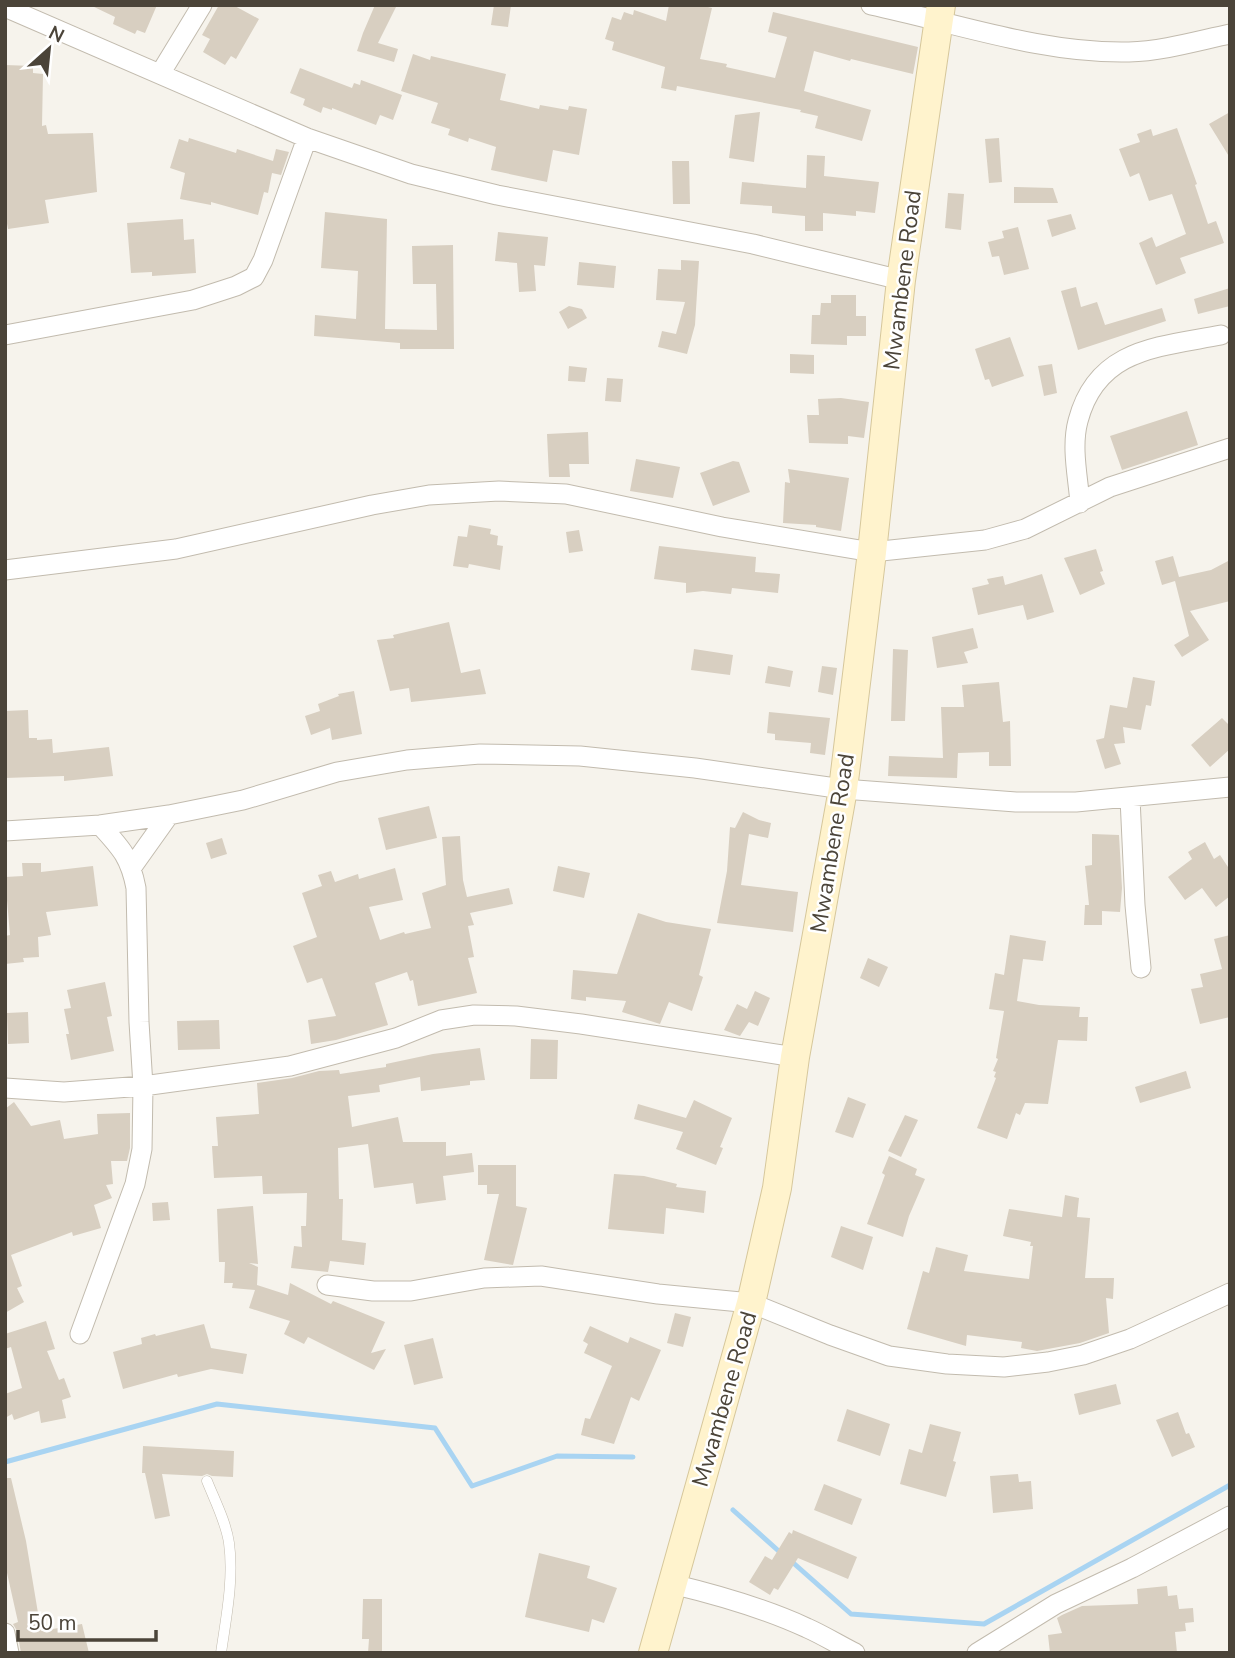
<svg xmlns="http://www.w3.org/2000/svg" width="1235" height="1658" font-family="'Nunito Sans',sans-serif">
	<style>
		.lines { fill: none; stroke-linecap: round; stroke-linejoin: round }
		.stream { stroke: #a9d4f2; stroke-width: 5 }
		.building { fill: #d8cfc1 }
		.lane-casing { stroke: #c2bbae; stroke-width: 11 }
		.street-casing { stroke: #c2bbae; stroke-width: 21 }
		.secondary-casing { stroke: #d6c79b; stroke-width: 30 }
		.lane { stroke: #fff; stroke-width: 10 }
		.street { stroke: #fff; stroke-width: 19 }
		.secondary { stroke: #fff3cd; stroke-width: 28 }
		.labels { text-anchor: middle; stroke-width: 5; stroke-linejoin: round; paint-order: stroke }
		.street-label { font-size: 23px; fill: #4b4439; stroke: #fff }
	</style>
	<rect width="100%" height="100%" fill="#f6f3ec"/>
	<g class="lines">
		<!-- stream -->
		<path class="stream" d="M5,1462l212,-58 218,24 37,58 85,-30 76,1
			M733,1510l49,44
			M790,1560l61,54 133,10 246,-139"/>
	</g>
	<!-- building -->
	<path class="building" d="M90,5h67l-12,28 -8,-3 -2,4 -22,-10 2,-7z
		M219,5h14l26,14 -23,40 -5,-3 -6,9 -22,-13 7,-13 -8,-4z
		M375,5h22l-19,38 20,6 -4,13 -37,-11 6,-18z
		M494,5h17l-3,22 -17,-2z
		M669,5h31l12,3 -12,51 27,5 -1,3 49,11 12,-41 -19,-5 5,-20 145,35 -5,27 -62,-15 -1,2 -36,-10 -10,40 67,19 -9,31 -47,-13 3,-12 -18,-4 1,-2 -124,-24 -1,5 -15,-3 4,-21 -53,-17 2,-8 -9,-3 7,-22 9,3 3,-8 9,3 1,-5 32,11z
		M413,54l17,6 1,-4 75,18 -6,26 39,9 1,-4 28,5 1,-4 18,3 -8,46 -26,-5 -6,32 -56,-12 5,-23 -27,-9 -1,4 -20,-7 2,-6 -19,-6 7,-20 -37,-12z
		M5,65l28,1v7l10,1 -1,52 4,-1 2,9 45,-1 4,59 -52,8 4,23 -41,6 -3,-16z
		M300,68l52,20 2,-5 6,2 1,-5 41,15 -9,25 -13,-5 -4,10 -44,-17v2l-9,-3 -2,6 -18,-8 2,-6 -15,-6z
		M760,112l-6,50 -25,-4 6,-43z
		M1230,112v46l-21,-34z
		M1177,128l20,56 -2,1 13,39 8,-3 8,22 -44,15 6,15 -30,12 -17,-42 13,-6 4,10 30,-13 -14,-40 -23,7 -10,-28 -9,4 -11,-28 21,-7 -3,-8 14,-5 2,7z
		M189,138l47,15 1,-4 36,12 3,-12 13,3 -8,23 -9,-2 -4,20 -4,-1 -6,23 -47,-13v3l-31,-6 5,-26 -15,-5 9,-29 9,3z
		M999,138l3,44 -13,1 -4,-44z
		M807,155l18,1 -1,20 55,6 -4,31 -19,-2v5l-33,-3v18h-18v-15l-33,-3v-7l-32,-2 2,-22 64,6z
		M672,161h17l1,43h-17z
		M1014,187l39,1 5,15h-44z
		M948,193l16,1 -3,36 -16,-2z
		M325,212l62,7 -2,110 52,1 -1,-46h-23l-1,-38 41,-1 1,104h-54v-6l-86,-7 1,-21 41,4 2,-48 -37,-3z
		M1071,214l5,15 -24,8 -5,-17z
		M183,219l1,21 10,-1 2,34 -44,3v-4l-21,1 -4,-50z
		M1018,227l11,42 -25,6 -5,-19 -7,1 -4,-15 16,-4 -2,-7z
		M498,232l50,5 -3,29 -11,-1 2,26 -17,1 -2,-29 -22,-2z
		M681,260l18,1 -4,64 -8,29 -29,-7 4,-16 14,3 9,-32 -29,-2 2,-31 23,1z
		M579,262l37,4 -2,22 -37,-3z
		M1076,287l5,20 16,-5 8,23 57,-17 4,13 -88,29 -17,-59z
		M1230,288v18l-32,8 -4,-15z
		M831,295h25v21h10v20h-19v9l-36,-1 1,-29h8l1,-12h10z
		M569,306l13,3 5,9 -19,11 -9,-17z
		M1010,337l14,39 -32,11 -3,-8 -4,1 -10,-31z
		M790,354l24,1v19l-24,-1z
		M1052,364l5,29 -13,3 -6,-30z
		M569,366l18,2 -2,14 -17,-1z
		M607,378l16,1 -2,23 -16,-1z
		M841,398l28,4 -5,36 -16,-2v8l-39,-1 -2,-28h12l-1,-16z
		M1187,411l11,34 -76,25 -12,-34z
		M588,432l1,32h-20l1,13h-21l-2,-43z
		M636,459l44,8 -7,31 -43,-7z
		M733,461l6,1 11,30 -37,14 -13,-33z
		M788,469l61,9 -8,53 -25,-4v-2l-33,-2 2,-41 5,1z
		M469,525l22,4 -1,5 8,2 -1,9 6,1 -3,24 -31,-6 -1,4 -15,-2 5,-30 9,1z
		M579,530l4,21 -14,2 -3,-21z
		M659,546l97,11 -1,15 25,2 -2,19 -46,-5 -1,6 -28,-3 -17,2v-10l-32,-4z
		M1096,549l7,22 -3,1 5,12 -25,11 -16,-37z
		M1173,556l6,21 32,-7 19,-10v41l-40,10 19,29 -27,17 -8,-12 15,-9 -14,-55 -13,4 -7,-24z
		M1042,574l12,38 -27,8 -4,-15 -45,10 -6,-27 17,-4 -2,-5 16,-3 2,9z
		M449,622l12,51 19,-4 6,25 -75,8 -2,-14 -19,3 -13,-51 17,-2 -1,-3z
		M973,628l5,20 -14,4 4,11 -31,5 -5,-31z
		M694,649l39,6 -3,20 -39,-5z
		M893,649l15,1 -3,71h-14z
		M768,666l25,5 -3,16 -25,-4z
		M822,666l15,2 -4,27 -15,-3z
		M1133,677l22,4 -4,25 -5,-1 -5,25 -18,-3 2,16 -11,1 7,20 -16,5 -9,-29 8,-2 6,-33 17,3z
		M999,682l4,40 7,-1 1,45h-22v-14l-31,1 -1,25 -69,-2 1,-20 54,2 -2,-51h23l-2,-22z
		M354,691l8,43 -30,6 -2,-12 -19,7 -6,-19 15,-5 -2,-7 21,-8 -1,-2z
		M28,710l1,28h8v2l15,-1 1,14 56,-6 4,29 -49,5v-5l-59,2v-67z
		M769,712l61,6 -5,37 -15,-2 1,-10 -36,-3v-6l-8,-1z
		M1222,718l8,8v23l-20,18 -19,-22z
		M429,806l8,32 -51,12 -8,-32z
		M743,812l16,8 12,3 -3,15 -19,-4 -8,51 57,7 -5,40 -76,-9 10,-52 3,-44 5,1z
		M1092,834l27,1 3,53 -2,24 -18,-1v14h-18l1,-20h4l-4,-39 7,-1z
		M460,836l3,44 4,17 42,-9 4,16 -43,9 4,12 -6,1 6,31 -6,1 9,35 -59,13 -5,-26 -3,1 -3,-9 -32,11 13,42 -52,15 -25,4 -3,-24 28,-4 -14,-38 -15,5 -14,-37 24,-9 -15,-44 20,-7 -4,-11 13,-4 4,11 23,-8 1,5 36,-11 8,32 -34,7 11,33 24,-8 1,2 26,-6 -9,-35 24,-8 -4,-48z
		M222,838l5,16 -16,5 -5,-16z
		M1205,842l9,17 6,-4 10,15v26l-14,11 -14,-19 -17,12 -17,-23 24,-18 -4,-7z
		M22,863h19v9l52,-6 5,40 -52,6 5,23 -13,2 1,20 -16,1 1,4 -19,2v-28l5,-1 -5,-58 18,-1z
		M558,866l32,7 -6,25 -31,-7z
		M638,913l28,9 45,7 -12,46 4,2 -11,34 -23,-9 -9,22 -38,-12 4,-11 -40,-4v4l-15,-2 2,-29 44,4z
		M1010,935l36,6 -3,20 -20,-2 -6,42 22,4 41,2 -1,10h9l-1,24 -29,-1 -10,64 -23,-1 -5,12 -4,-2 -9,26 -30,-11 19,-50 -2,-1 2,-5 -3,-1 5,-12 -2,-1 8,-47 -15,-2 6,-36 9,2z
		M1230,935v82l-30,7 -9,-35 12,-2 -3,-13 22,-5 -8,-30z
		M868,958l20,9 -9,20 -19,-9z
		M105,982l7,34 -5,1 7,34 -43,9 -5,-26h3l-5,-25 7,-1 -4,-18z
		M755,991l15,7 -12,28 -9,-4 -9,14 -16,-6 13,-26 10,5z
		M28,1012l1,31 -21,1 -1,-31z
		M219,1020l1,29 -42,1 -1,-29z
		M531,1039l27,1 -1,39h-27z
		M480,1048l5,32 -15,1v4l-49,6 -1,-14 -41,8 1,7 -32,4 4,31 46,-10 5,25h43v14l26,-3 2,19 -31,4 3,24 -30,4 -3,-21 -39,5 -6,-44 -30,4 1,51h4l-1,41 24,3 -2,22 -34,-4 -2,11 -37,-4 3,-22 8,1 -1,-21h5l1,-33 -44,1 -1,-18 -48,2 -2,-32h6l-2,-29 43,-3 -2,-31 35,-5 27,-7 20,-1 1,4 46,-7v-3l47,-10z
		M1186,1071l5,17 -51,15 -5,-16z
		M848,1097l18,7 -13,34 -18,-6z
		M694,1100l38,18 -12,29 3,1 -7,17 -40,-16 7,-17 -49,-13 4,-15 48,14z
		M14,1102l17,24 29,-6 4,19 34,-5 -1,-20 33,-1v35l-3,13h-16l2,23 -7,1 6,13 -18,7 7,23 -28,8 -1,-4 -61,23 11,31 -5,2 7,14 -19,11v-204z
		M905,1115l13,5 -17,37 -13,-6z
		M889,1156l28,13 -2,6 10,4 -16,37 -6,21 -36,-13 18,-49 -3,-2z
		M478,1165h38v41l11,2 -14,57 -29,-5 15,-66h-12v-9h-9z
		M614,1174l30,2 33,8 -1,3 30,4 -2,22 -38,-5 -2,26 -56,-5z
		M1065,1195l14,3 -2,19 13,1 -5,60h29l-1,21 -7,-1 3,35 -29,10 -43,8 -16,-3 1,-6 -55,-7 -1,11 -59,-17 16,-58 6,2 7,-26 32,8 -4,16 65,8 4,-33h-3l1,-4 -28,-6 6,-27 53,8z
		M168,1202l2,18 -17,1 -1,-18z
		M253,1206l5,58 -9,-1 9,4 -1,18 31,10 2,-12 41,21 2,-3 52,21 -14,31 15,-4 -12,21 -66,-33 -4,7 -20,-10 6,-13 -41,-13 6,-18 -23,-2 1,-5h-9l1,-21h-6l-2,-53z
		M841,1226l32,11 -10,33 -32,-13z
		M675,1313l16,4 -8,30 -16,-4z
		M46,1321l9,28 -8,2 12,29 5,-2 7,19 -9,3 4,18 -25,5 -2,-12 -25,9 -2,-6 -7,4v-24l17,-6 -11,-41 -6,2v-15z
		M204,1324l7,24 36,6 -4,20 -32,-5 -33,8 -1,-3 -54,15 -10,-37 29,-8 -1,-6 14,-4 1,2z
		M590,1326l38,17 2,-6 31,13 -22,51 -8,-4 -17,47 -33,-9 4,-17 5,1 22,-53 -28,-13 4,-9 -5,-3z
		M433,1338l10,40 -29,7 -10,-40z
		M1116,1384l5,20 -42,11 -5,-21z
		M847,1409l43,15 -10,32 -43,-15z
		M1178,1412l8,22 3,-1 6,14 -23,10 -16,-37z
		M930,1424l31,8 -8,29 3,1 -10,35 -46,-13 9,-35 13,4z
		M143,1446l91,5 -1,26 -21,-1 -5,-2 -5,2 -40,-2 8,42 -15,3 -10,-46h-3z
		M1018,1474l1,8 12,-1 2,28 -40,4 -3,-37z
		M5,1478h6l15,63 15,90 41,-7 7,29h-68l-4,-22 -4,-7 5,-2 -13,-58z
		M824,1484l38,15 -10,26 -38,-15z
		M793,1530l64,27 -9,22 -50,-21 -20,32 -4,-2 -4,7 -21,-13 16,-26 7,4 17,-28 3,2z
		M539,1553l51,13 -3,12 30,10 -13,35 -12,-4 -3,13 -64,-15z
		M1167,1586l1,10 9,-1 2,14 14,-1 1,14 -9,1 1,8 -11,1 2,21h-127l-2,-18 14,-2 -5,-15 5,-3 20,-9 56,-2 -1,-15z
		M363,1599h19v54h-14l1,-14h-7z"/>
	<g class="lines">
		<!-- lane casing -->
		<g class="lane-casing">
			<path id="lane" d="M207,1481c8,20 19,41 22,62 5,36 -3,75 -8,110"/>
		</g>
		<!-- street casing -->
		<g class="street-casing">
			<path id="street" d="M871,5c85,18 172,49 258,47 34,-1 68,-11 101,-18
				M5,7l302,131 104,36 86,21 256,49 148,36
				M160,74l42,-69
				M5,335l188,-35 43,-14 18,-9 9,-17 44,-122
				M1080,503c-2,-26 -9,-56 -2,-82 19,-73 81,-74 143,-86
				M5,570l171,-21 196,-44 57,-10 70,-4 67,3 156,33 150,25 113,-12 40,-11 85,-42 120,-39
				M1130,798l5,107 6,63
				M5,831l95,-6 69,-10 74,-15 94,-28 70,-12 73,-6 100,2 115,12 148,21 173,13h60l154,-15
				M132,867l37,-52
				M5,1088l59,4 79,-6 147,-20 106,-28 45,-18 33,-5 42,1 65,8 214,33
				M327,1285l46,6h38l73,-13 57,-2 117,18 93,9 79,32 59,21 58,8 57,3 44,-5 35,-7 47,-16 100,-46
				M80,1334l55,-150 7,-35 1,-63 -4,-64 -3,-134c-6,-31 -15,-40 -36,-63
				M672,1584c46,11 92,24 135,44 16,7 32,17 48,25
				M5,1633l4,20
				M977,1653l79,-49 76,-36 98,-52"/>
		</g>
		<!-- secondary casing -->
		<g class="secondary-casing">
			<path id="secondary" d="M653,1653l98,-350 26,-115 18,-131 48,-268 29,-237 29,-272 40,-275"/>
		</g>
		<!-- lane -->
		<use href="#lane" class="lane"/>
		<!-- street -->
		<use href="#street" class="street"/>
		<!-- secondary -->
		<use href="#secondary" class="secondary"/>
	</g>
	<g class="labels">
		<!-- street labels -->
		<g class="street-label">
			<text transform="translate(902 280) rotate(-83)" y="8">Mwambene Road</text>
			<text transform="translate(832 843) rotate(-81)" y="8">Mwambene Road</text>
			<text transform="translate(724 1399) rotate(-74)" y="8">Mwambene Road</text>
		</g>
	</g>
	<!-- border -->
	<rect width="1235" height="1658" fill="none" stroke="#4b4439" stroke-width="14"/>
	<!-- north arrow -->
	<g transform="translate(49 49) rotate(27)" stroke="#ffffff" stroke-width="5" paint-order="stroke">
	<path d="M0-5L12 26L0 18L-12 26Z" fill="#4b4439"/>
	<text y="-10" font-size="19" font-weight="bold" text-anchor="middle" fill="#4b4439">N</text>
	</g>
	<!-- scale -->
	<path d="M18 1630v10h138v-10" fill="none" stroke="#4b4439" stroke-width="3.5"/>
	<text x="28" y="1630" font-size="21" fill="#4b4439" stroke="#ffffff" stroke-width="5" paint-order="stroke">50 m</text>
</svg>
